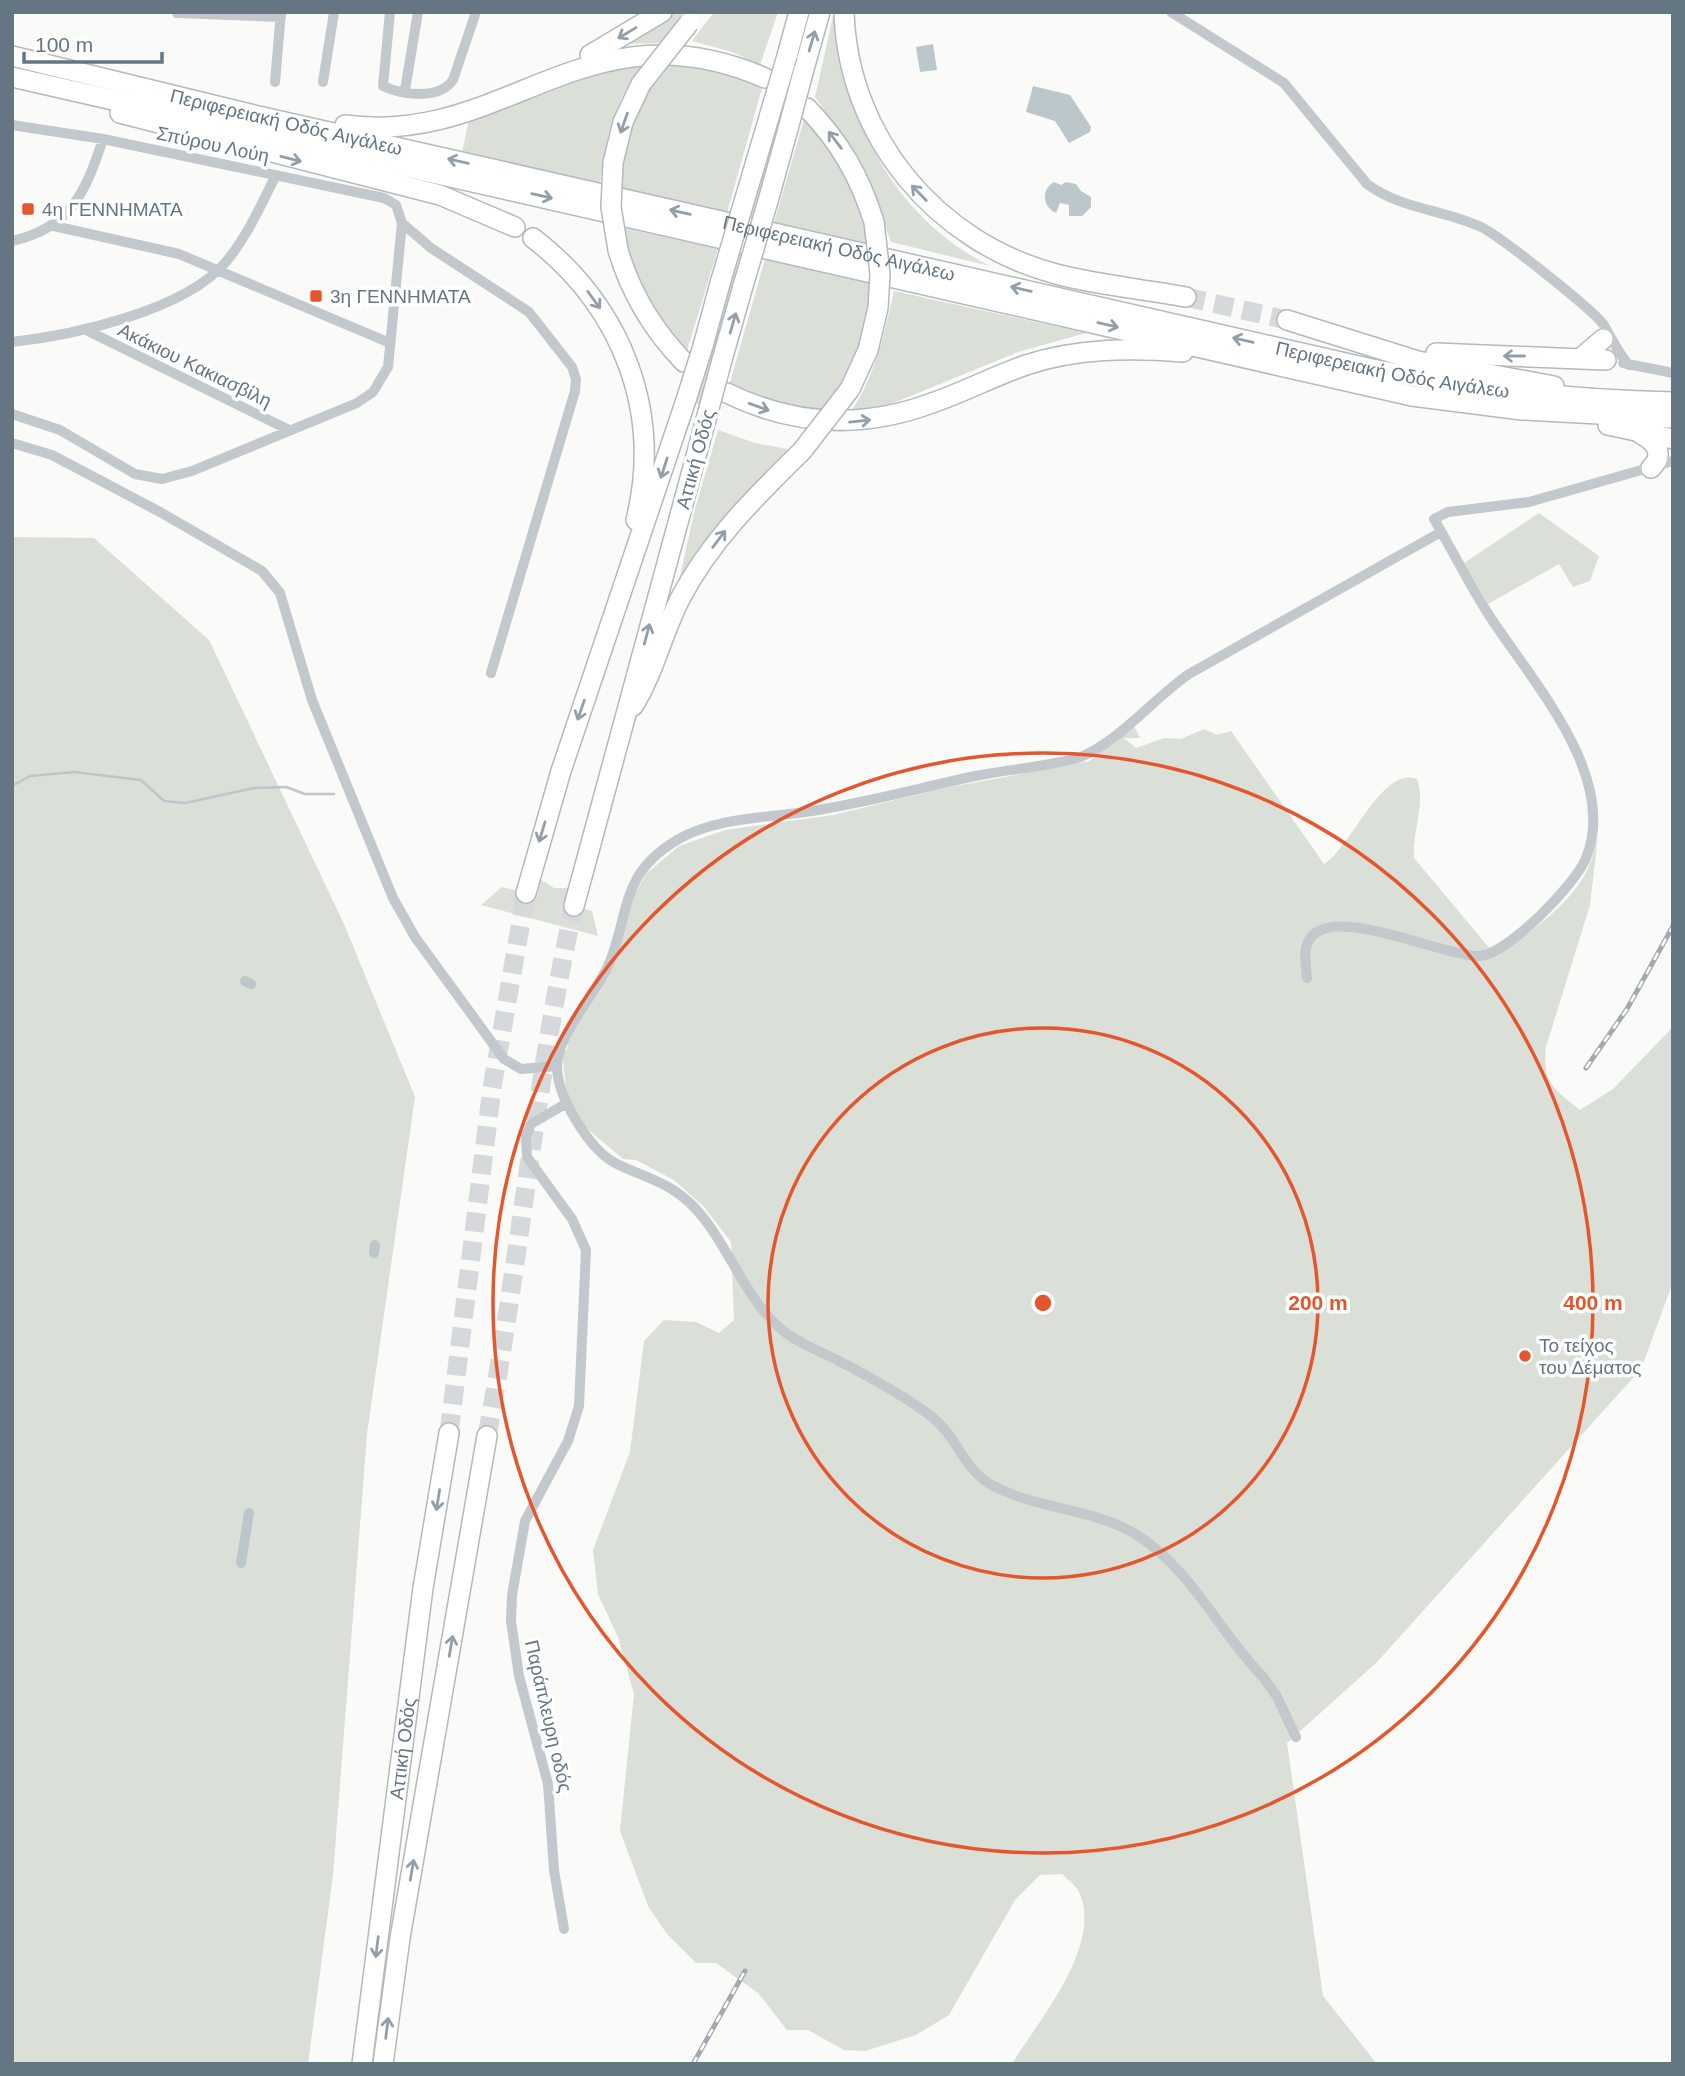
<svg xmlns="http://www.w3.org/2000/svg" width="1685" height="2076" font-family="Arial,sans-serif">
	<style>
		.green { fill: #dadfd7 }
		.water { fill: #bbc7cb }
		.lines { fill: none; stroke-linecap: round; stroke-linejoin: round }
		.stream { stroke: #bbc7cb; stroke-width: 2.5 }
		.canal { stroke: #bbc7cb; stroke-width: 10 }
		.highway-tunnel { stroke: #d5d9db; stroke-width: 19; stroke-dasharray: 19 10; stroke-linecap: butt }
		.highway-casing { stroke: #b4b9bd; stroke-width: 22 }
		.street { stroke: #c3c8cc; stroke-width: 10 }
		.highway { stroke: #fff; stroke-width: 19 }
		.rail-casing { stroke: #a2aab0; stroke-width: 5 }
		.rail { stroke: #fff; stroke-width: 2.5; stroke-dasharray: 8; stroke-linecap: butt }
		.highway-bridge-casing { stroke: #b4b9bd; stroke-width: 22; stroke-linecap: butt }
		.highway-bridge { stroke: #fff; stroke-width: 19 }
		.oneway { stroke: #939fa8 }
		.ring { fill: none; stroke: #e4572e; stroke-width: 3.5 }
		.poi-dot { fill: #e4572e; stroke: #fff; stroke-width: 2.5 }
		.labels { text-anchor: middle; stroke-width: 7; stroke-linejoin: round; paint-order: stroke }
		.street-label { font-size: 19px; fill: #657683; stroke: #fff }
		.poi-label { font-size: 19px; fill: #657683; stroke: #fff; text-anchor: start }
		.centre { fill: #e4572e; stroke: #fff; stroke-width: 3.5 }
		.ring-label { font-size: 21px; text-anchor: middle; font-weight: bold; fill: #e4572e; stroke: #fff; stroke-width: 7; stroke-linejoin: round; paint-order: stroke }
	</style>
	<rect width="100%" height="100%" fill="#fafaf8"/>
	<!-- green -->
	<path class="green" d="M672,12h17l-28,31 -40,1z
		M714,12h64l-18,53 -28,-13 -40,-11z
		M834,12h4c4,105 56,206 152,254l-99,-24 -29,-78 -47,-67z
		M667,60l78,18 17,10 -35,125 -109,-25c9,-54 20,-81 49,-128z
		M794,61l4,3 -97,343 -6,-5z
		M643,64c-30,38 -36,71 -43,118l-138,-29 7,-34 110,-42z
		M805,116l14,14 40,67 12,48 -97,-22z
		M620,227l98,22 -32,105c-39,-42 -51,-73 -66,-127z
		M765,259l108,25c-6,55 -22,85 -50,131l-25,-4 -69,-25z
		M894,291l192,42 -68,19 -127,52 -40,8c25,-38 33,-78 43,-121z
		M718,430l37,13 33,6 -108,127 15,-67z
		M1539,513l60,43 -9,25 -17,6 -14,-23 -71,40 -24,-41z
		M12,537l82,1 115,102 135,284 71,173 -48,337 -34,441 -25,189h-296z
		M1133,724l7,14h-16l12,10 28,-10 17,1 23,-10 13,6 14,-4 93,133c27,-16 58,-99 93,-85 9,23 -5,54 -3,79l82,98c30,-20 78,-54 92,-88 5,-9 7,-21 10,-32l-8,69 -44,142c-4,36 8,42 34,63l33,-21 60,-62v255l-32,87 -264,293 -90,81 36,253 54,68h-365c26,-43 90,-117 68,-170 -2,-7 -12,-14 -18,-20l-22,1 -25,25 -66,115 -33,20 -51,16 -21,-1 -36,-20h-21l-29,-37 -42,-30h-20l-29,-29 -19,-28 -28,-75 14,-137 -16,-57 -20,-43 -5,-44 37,-98 14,-111 20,-21 32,2 23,11 15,-13 -3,-78 -27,-35 -30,-27 -38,-20 -13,-1 -44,-37 -13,-32 -4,-41 5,1 2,-13 32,-47 14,-29 19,-65 12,-22 33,-28 46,-16 108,-15 112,-27 145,-27z
		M541,880l13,8h16l-4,16 26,7 6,25 -117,-31 21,-18 35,9z"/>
	<!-- water -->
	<path class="water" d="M933,44l4,26 -17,2 -4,-25z
		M1033,86l37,9 21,32 -1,5 -21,11 -14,-22 -29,-9z
		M1066,182l10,2 5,7 10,6v10l-9,9h-13v-11l-9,-2 -4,10c-14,-7 -15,-23 -2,-31l7,3z"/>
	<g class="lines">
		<!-- stream -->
		<path class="stream" d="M12,786l18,-10 44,-4 67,8 23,21 21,2 69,-15 32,-1 19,7h29"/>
		<!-- canal -->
		<path class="canal" d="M245,981l6,3
			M374,1253l1,-8
			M241,1563l8,-50"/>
		<!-- highway-tunnel -->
		<path class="highway-tunnel" d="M1186,297l101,23
			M449,1433l43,-345 34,-195
			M487,1436c33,-176 48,-355 87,-530"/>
		<!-- highway casing -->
		<g class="highway-casing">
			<g id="highway">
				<path d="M844,12c4,125 92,230 212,262 42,11 87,15 130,23"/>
				<path d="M590,55l72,-43"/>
				<path id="s1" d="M12,56l238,58 1122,255c101,20 199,31 301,33"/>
				<path d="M787,56l12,-44"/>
				<path d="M804,69l16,-57"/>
				<path d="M12,77l1400,319 110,14 151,8"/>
				<path d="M807,108c33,34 53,69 67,114"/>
				<path d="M120,113l320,82 75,32"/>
				<path d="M345,125c160,22 241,-125 420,-47"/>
				<path d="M613,163l10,-41 18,-38"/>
				<path d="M746,195l24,-81"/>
				<path d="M768,201l20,-72"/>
				<path d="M533,238c88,68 130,172 103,282"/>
				<path d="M618,250c13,44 34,79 66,112"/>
				<path d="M1287,320l131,41 136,25"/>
				<path d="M703,346l18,-66"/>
				<path d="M1436,353l170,7"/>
				<path d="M1582,357l21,-18"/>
				<path d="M722,360l21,-74"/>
				<path d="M850,389l18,-39 10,-42"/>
				<path d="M727,393c67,33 135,36 205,10 32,-11 62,-27 94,-38 51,-17 105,-17 157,-13"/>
				<path d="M1608,425l65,14"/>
				<path d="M1641,434c15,8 24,20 10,34"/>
				<path d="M633,706c21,-33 29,-72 47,-107 30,-58 76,-103 122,-148"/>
				<path d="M526,893l35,-122 126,-374"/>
				<path d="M574,906l134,-494"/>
				<path id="s2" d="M362,2064l61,-476 26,-155"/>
				<path d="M383,2064l17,-126 87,-502"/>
			</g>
		</g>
		<!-- street -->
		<path class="street" d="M390,12l-7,74c19,9 56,14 70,-6l23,-68
			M1171,12l113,71 83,101c35,26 76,25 114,43 19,9 111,82 122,97 9,14 14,28 26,41
			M177,13l104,4
			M275,82l6,-70
			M323,82l11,-70
			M405,90l13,-78
			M12,125l91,14 281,59 12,7 6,18 -14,144 -15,25 -16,11 -165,68 -30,8 -27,-5 -75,-44 -48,-16
			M402,223l29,25 98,64 43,55 4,12 -1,12 -84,282
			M54,226l125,28 211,89
			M12,241c59,-13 74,-50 91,-102
			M86,330l203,100
			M12,342c62,-7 171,-31 213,-79 22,-26 36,-58 51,-88
			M1623,363l50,10
			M12,443l40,12 108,57 102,59 18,22 32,107 81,198 22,39 89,122 17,10 36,-3
			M1307,978c-1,-11 -4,-26 1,-36 20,-42 135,15 171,14 28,-1 97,-72 107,-98 34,-83 -58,-181 -99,-246 -19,-30 -35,-62 -53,-93l14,-7 81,-10 144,-41
			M1296,1737l-20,-42 -13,-18c-40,-41 -66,-96 -112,-132 -47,-39 -110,-32 -161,-61 -27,-16 -34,-49 -59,-68 -28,-21 -61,-39 -92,-55 -19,-10 -42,-18 -58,-32 -38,-33 -52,-84 -86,-121 -25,-26 -47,-29 -78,-44 -27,-13 -59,-66 -60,-96 -1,-35 42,-75 54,-109 19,-52 11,-86 66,-119 38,-22 86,-22 128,-28 57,-8 114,-24 170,-36 35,-7 72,-9 106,-19 41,-18 72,-58 108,-83l252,-142
			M564,1929l-10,-59 -6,-86 -29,-108 -8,-55 1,-26 13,-74 43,-80 11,-35 7,-156 -14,-31 -45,-62 -1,-20 5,-13 36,-21"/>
		<!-- highway -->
		<use href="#highway" class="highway"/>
		<!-- rail casing -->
		<g class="rail-casing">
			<path id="rail" d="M1586,1068l41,-59 46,-83
				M693,2064l52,-93"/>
		</g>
		<!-- rail -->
		<use href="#rail" class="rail"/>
		<!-- highway-bridge casing -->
		<g class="highway-bridge-casing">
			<path id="highway-bridge" d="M641,84l48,-61
				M770,114l17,-58
				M788,129l16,-60
				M613,163l-2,44 7,43
				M874,222l6,52 -2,34
				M721,280l25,-85
				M743,286l25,-85
				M687,397l16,-51
				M708,412l14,-52
				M802,451l48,-62"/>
		</g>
		<!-- highway-bridge -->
		<use href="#highway-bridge" class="highway-bridge"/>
	</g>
	<!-- one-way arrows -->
	<defs><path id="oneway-shaft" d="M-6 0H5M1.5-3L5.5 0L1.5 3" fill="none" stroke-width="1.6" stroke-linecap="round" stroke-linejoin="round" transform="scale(1.75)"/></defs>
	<g class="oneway">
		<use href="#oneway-shaft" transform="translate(627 33) rotate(149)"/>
		<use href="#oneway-shaft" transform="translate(812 41) rotate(-74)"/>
		<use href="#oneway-shaft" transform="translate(624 123) rotate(109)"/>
		<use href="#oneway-shaft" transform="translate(835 140) rotate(-127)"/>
		<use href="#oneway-shaft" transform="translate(291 159) rotate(14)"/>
		<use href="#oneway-shaft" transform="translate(458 161) rotate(-167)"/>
		<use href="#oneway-shaft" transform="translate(919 193) rotate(-134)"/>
		<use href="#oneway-shaft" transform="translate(542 196) rotate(13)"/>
		<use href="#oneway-shaft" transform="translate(680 212) rotate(-167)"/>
		<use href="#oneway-shaft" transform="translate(1021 289) rotate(-167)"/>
		<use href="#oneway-shaft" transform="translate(594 300) rotate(54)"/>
		<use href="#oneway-shaft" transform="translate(733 323) rotate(-74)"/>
		<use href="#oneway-shaft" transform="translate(1108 325) rotate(13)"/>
		<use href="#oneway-shaft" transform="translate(1243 340) rotate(-167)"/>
		<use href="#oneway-shaft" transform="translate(1514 356) rotate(-180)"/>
		<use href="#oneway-shaft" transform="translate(759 407) rotate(20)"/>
		<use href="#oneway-shaft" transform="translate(860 421) rotate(-6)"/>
		<use href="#oneway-shaft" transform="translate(664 468) rotate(108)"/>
		<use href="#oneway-shaft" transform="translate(719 539) rotate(-53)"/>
		<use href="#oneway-shaft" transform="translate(647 634) rotate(-75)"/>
		<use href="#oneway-shaft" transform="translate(581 710) rotate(109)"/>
		<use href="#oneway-shaft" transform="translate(542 832) rotate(107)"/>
		<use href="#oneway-shaft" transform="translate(438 1500) rotate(99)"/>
		<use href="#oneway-shaft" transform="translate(451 1646) rotate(-80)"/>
		<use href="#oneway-shaft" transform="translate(412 1870) rotate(-80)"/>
		<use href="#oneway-shaft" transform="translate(377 1947) rotate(97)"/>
		<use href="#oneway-shaft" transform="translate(387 2028) rotate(-83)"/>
	</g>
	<!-- distance rings -->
	<g class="ring">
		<circle cx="1043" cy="1303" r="275"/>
		<circle cx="1043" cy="1303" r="550"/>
	</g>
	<!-- markers -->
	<g class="poi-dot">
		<rect x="21" y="202" width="14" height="14" rx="3.5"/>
		<rect x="309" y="289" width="14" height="14" rx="3.5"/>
		<circle cx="1525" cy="1356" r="7"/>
	</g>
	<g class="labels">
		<!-- street labels -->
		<g class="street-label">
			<text dy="7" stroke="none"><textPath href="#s1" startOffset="282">Περιφερειακή Οδός Αιγάλεω</textPath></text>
			<text transform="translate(213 144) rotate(12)" y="7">Σπύρου Λούη</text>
			<text dy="7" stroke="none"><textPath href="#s1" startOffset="849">Περιφερειακή Οδός Αιγάλεω</textPath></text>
			<text transform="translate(195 365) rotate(26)" y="7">Ακάκιου Κακιασβίλη</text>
			<text dy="7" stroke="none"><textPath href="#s1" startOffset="1416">Περιφερειακή Οδός Αιγάλεω</textPath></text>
			<text transform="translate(695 459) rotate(-75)" y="7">Αττική Οδός</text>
			<text transform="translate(549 1716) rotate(77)" y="7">Παράπλευρη οδός</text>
			<text dy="7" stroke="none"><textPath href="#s2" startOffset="318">Αττική Οδός</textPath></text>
		</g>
		<!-- poi labels -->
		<g class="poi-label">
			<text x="42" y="216">4η ΓΕΝΝΗΜΑΤΑ</text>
			<text x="330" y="303">3η ΓΕΝΝΗΜΑΤΑ</text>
			<text x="1539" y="1352">Το τείχος<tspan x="1539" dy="22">του Δέματος</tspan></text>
		</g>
	</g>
	<circle cx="1043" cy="1303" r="10" class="centre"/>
	<g class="ring-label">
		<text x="1318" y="1310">200 m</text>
		<text x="1593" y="1310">400 m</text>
	</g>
	<!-- border -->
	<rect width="1685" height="2076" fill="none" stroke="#657683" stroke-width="28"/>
	<!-- scale -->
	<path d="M24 52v10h138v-10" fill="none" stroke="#657683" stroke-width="3.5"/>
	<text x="35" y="52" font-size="21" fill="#657683" stroke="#ffffff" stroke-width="5" paint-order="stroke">100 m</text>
</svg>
